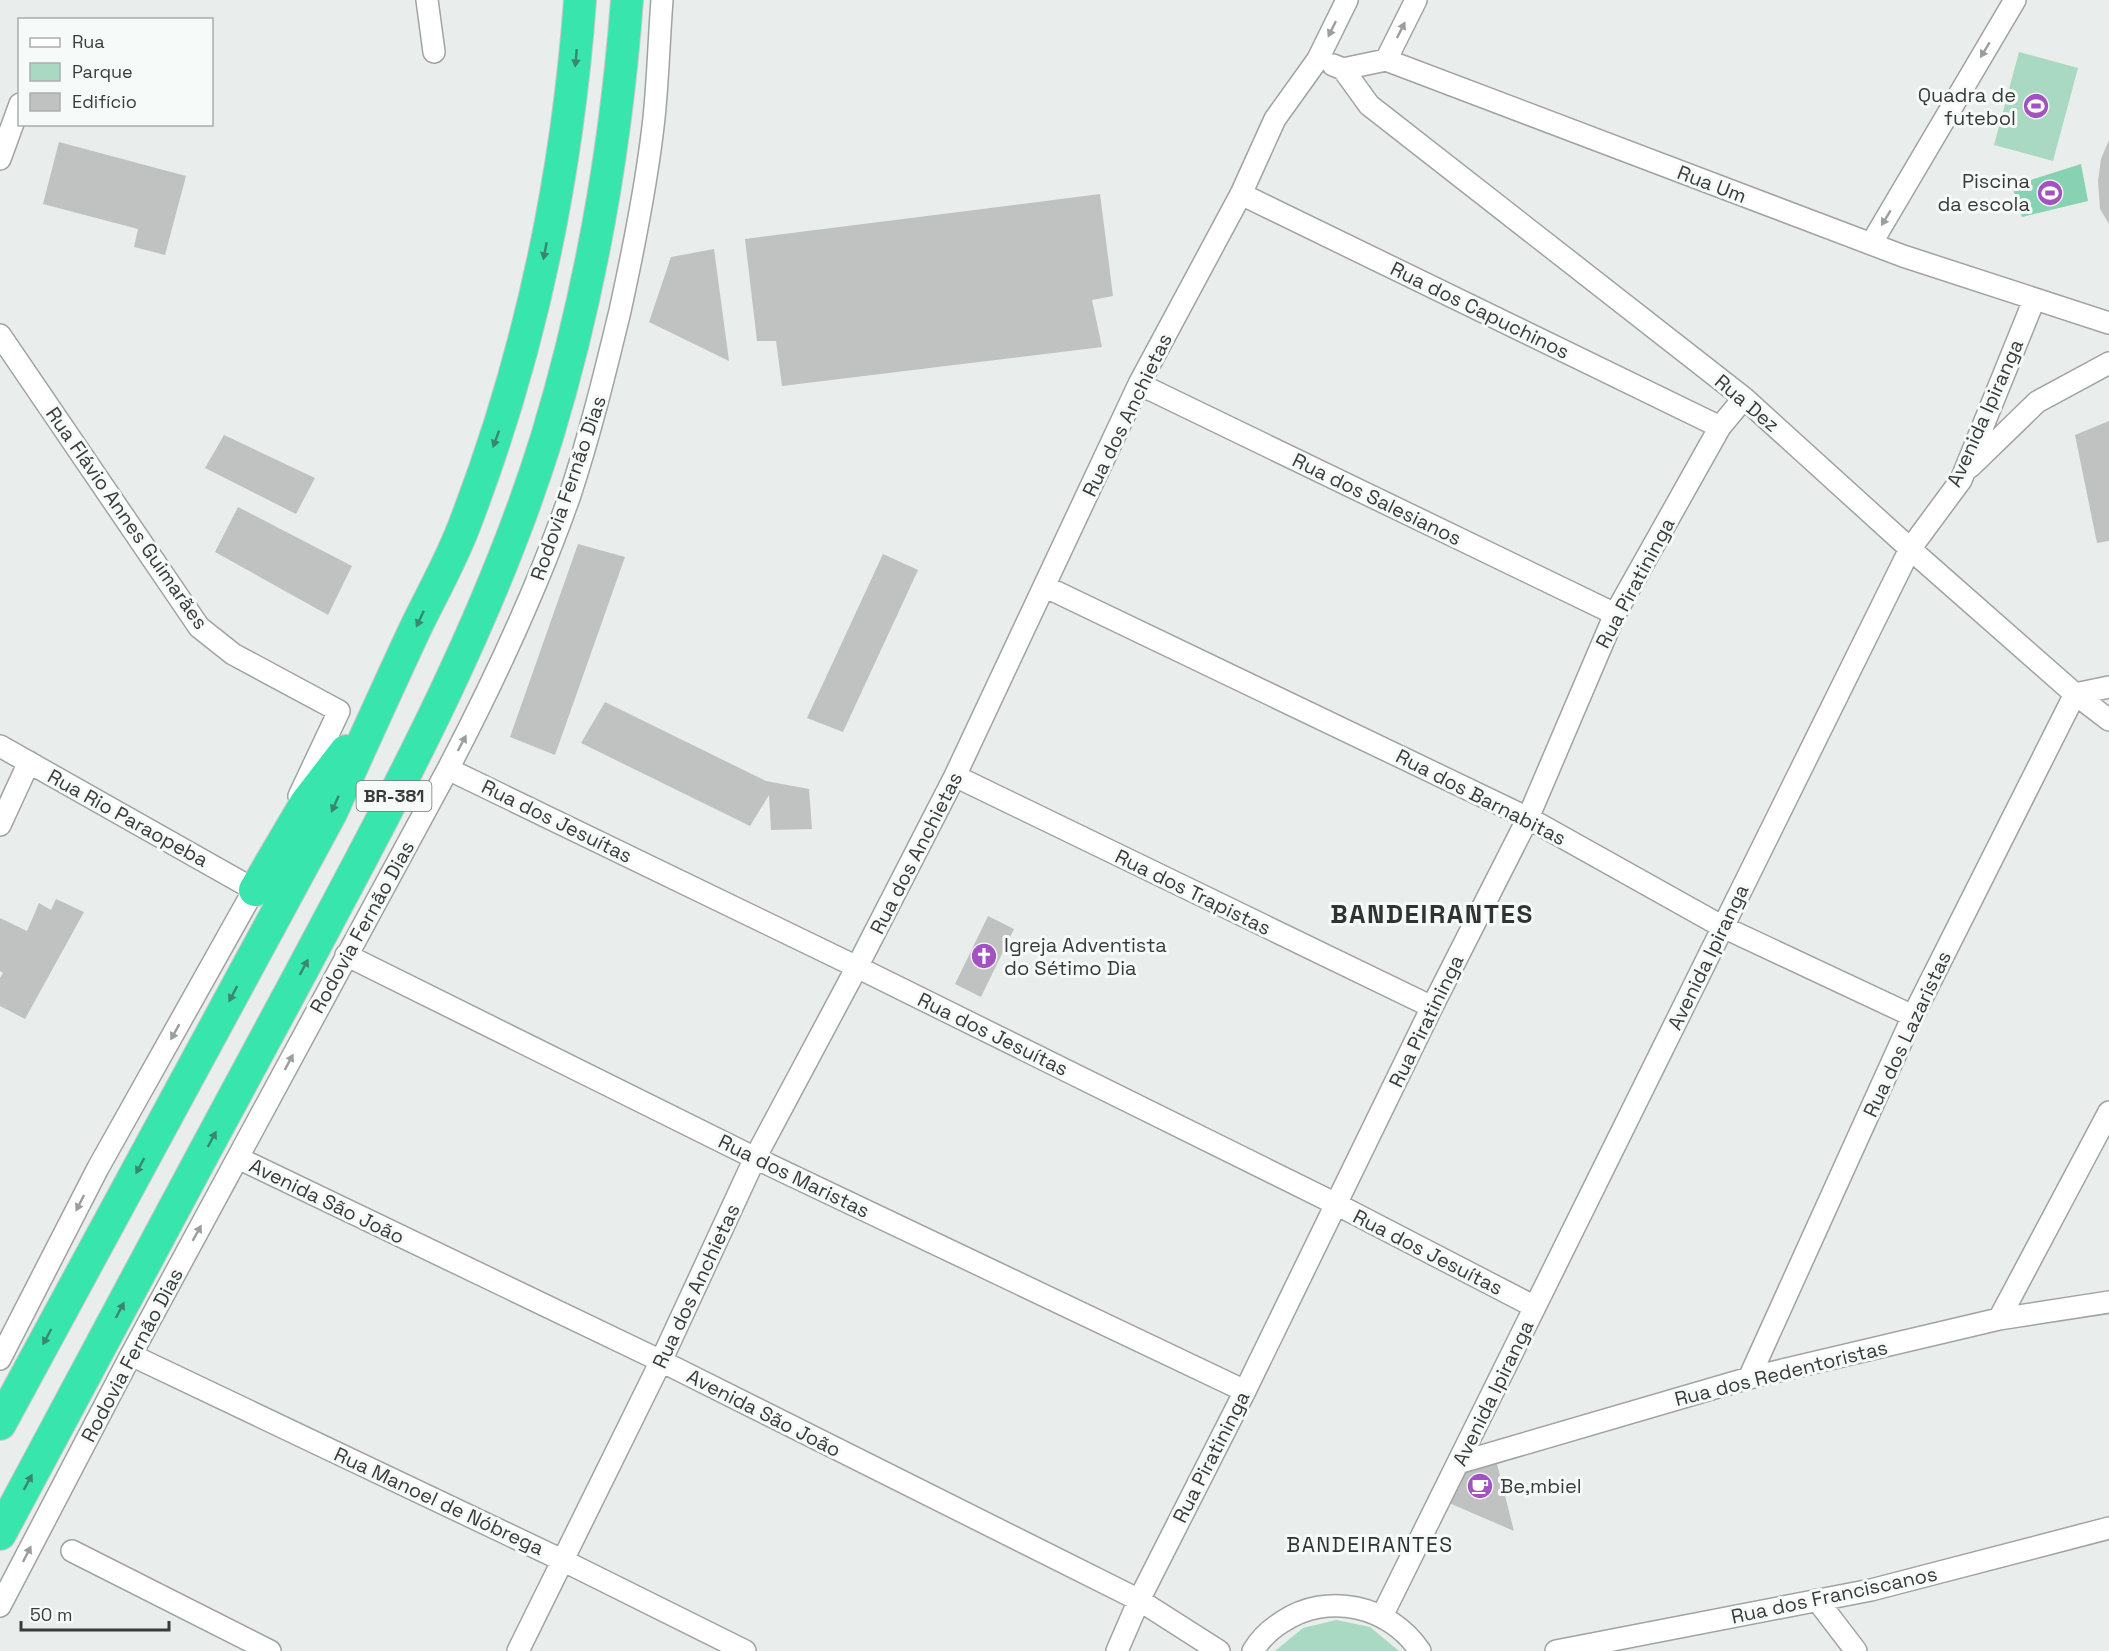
<svg xmlns="http://www.w3.org/2000/svg" width="2109" height="1651" font-family="'Space Grotesk',sans-serif">
	<style>
		.green { fill: #a9d9c3 }
		.water { fill: #87d2b2 }
		.building { fill: #bfc2c1 }
		.lines { fill: none; stroke-linecap: round; stroke-linejoin: round }
		.minor-casing { stroke: #9fa3a1; stroke-width: 24 }
		.highway-casing { stroke: #c8c8c8; stroke-width: 34 }
		.minor { stroke: #fff; stroke-width: 21 }
		.highway { stroke: #38e5ac; stroke-width: 32 }
		.oneway { fill: #9c9e9d }
		.oneway2 { fill: #39886e }
		.labels { text-anchor: middle; stroke-width: 6; stroke-linejoin: round; paint-order: stroke }
		.shield { fill: #f6faf8; stroke: #727574; stroke-width: 1.5 }
		.shield-label { font-size: 18px; font-weight: bold; fill: #3a3c3b }
		.poi-label { font-size: 20px; fill: #3a3c3b; stroke: #f6faf8; text-anchor: end }
		.street-label { font-size: 20px; fill: #3a3c3b; stroke: #f6faf8 }
		.neighbourhood-label { font-size: 21px; letter-spacing: 1.5px; fill: #303332; stroke: #f6faf8 }
		.district-label { font-size: 26px; font-weight: bold; letter-spacing: 1.5px; fill: #303332; stroke: #f6faf8 }
	</style>
	<rect width="100%" height="100%" fill="#e9edeb"/>
	<!-- green -->
	<path class="green" d="M2019,52l59,16 -25,93 -59,-16z
		M1336,1620l34,7 29,24h-124l28,-23z"/>
	<!-- water -->
	<path class="water" d="M2081,164l7,37 -66,16 -10,-31z"/>
	<!-- building -->
	<path class="building" d="M2109,140v84l-9,-15 -2,-28 3,-22z
		M59,142l127,34 -21,79 -31,-8 4,-18 -95,-25z
		M1100,194l13,102 -21,4 10,47 -320,39 -6,-45h-19l-12,-102z
		M714,249l15,112 -80,-39 22,-65z
		M2109,421v120l-12,2 -22,-108z
		M224,435l91,43 -19,36 -91,-46z
		M238,507l114,59 -24,49 -113,-63z
		M578,544l47,13 -70,198 -45,-18z
		M883,554l35,16 -75,162 -36,-14z
		M605,702l161,79 43,8 3,40 -41,1 -2,-35 -19,31 -169,-83z
		M56,899l28,13 -59,107 -25,-13v-28l3,-5 -3,-2v-53l27,13 12,-28 12,7z
		M988,916l26,13 -33,68 -26,-13z
		M1496,1460l18,71 -65,-28 15,-34z"/>
	<g class="lines">
		<!-- minor casing -->
		<g class="minor-casing">
			<path id="minor" d="M427,0l7,52
				M1386,60l30,-60
				M1333,65l10,4 43,-9 517,196 206,67
				M1343,69l26,36 375,293 173,157 158,139 34,26
				M0,159l20,-55
				M1241,194l479,233
				M1871,244l144,-244
				M0,335l199,292 34,27 106,57 -40,85
				M1139,384l476,230
				M1970,467l67,-65 72,-39
				M1046,587l482,231 195,109 190,89
				M0,746l255,144
				M448,769l409,198 479,237 199,103
				M955,776l477,231
				M0,825l29,-63
				M346,955l409,203 490,233
				M238,1158l423,203 478,239 80,51
				M1999,1319l110,-207
				M131,1355l433,206 181,90
				M0,1359l98,-191 162,-289
				M1749,1378l164,-362 162,-322 34,-7
				M1458,1463l291,-85 250,-59 110,-17
				M72,1551l198,100
				M1817,1600l39,51
				M0,1606l131,-251 317,-586c46,-88 89,-180 122,-274 20,-61 35,-122 50,-184 14,-64 27,-128 34,-193 4,-39 5,-79 8,-118
				M1382,1616l528,-1067 51,-69 73,-180
				M518,1651l143,-290 94,-203 102,-191 98,-191 184,-392 102,-190 34,-75 43,-60 29,-59
				M1117,1651l22,-51 106,-209 187,-384 96,-189 87,-204 105,-187 24,-29
				M1253,1651c7,-12 18,-22 29,-29 46,-31 108,-16 138,29
				M1556,1651l315,-61 238,-62"/>
		</g>
		<!-- highway casing -->
		<g class="highway-casing">
			<path id="highway" d="M255,890l51,-87 40,-52
				M0,1424l331,-611c28,-62 56,-124 85,-186 17,-35 37,-70 50,-106 64,-167 101,-343 114,-521
				M0,1534c99,-185 198,-371 298,-556 93,-175 190,-351 249,-541 43,-142 69,-289 80,-437"/>
		</g>
		<!-- minor -->
		<use href="#minor" class="minor"/>
		<!-- highway -->
		<use href="#highway" class="highway"/>
	</g>
	<!-- one-way arrows -->
	<defs><path id="oneway-solid" d="M-6-.8H1V-3.2L6.5 0L1 3.2V.8H-6Z" transform="scale(1.5)"/></defs>
	<g class="oneway">
		<use href="#oneway-solid" transform="translate(1332 29) rotate(116)"/>
		<use href="#oneway-solid" transform="translate(1401 30) rotate(-63)"/>
		<use href="#oneway-solid" transform="translate(1985 50) rotate(121)"/>
		<use href="#oneway-solid" transform="translate(1886 218) rotate(121)"/>
		<use href="#oneway-solid" transform="translate(462 743) rotate(-62)"/>
		<use href="#oneway-solid" transform="translate(175 1032) rotate(119)"/>
		<use href="#oneway-solid" transform="translate(289 1062) rotate(-62)"/>
		<use href="#oneway-solid" transform="translate(80 1203) rotate(117)"/>
		<use href="#oneway-solid" transform="translate(197 1233) rotate(-61)"/>
		<use href="#oneway-solid" transform="translate(27 1554) rotate(-63)"/>
	</g>
	<g class="oneway2">
		<use href="#oneway-solid" transform="translate(576 58) rotate(95)"/>
		<use href="#oneway-solid" transform="translate(545 251) rotate(101)"/>
		<use href="#oneway-solid" transform="translate(496 439) rotate(110)"/>
		<use href="#oneway-solid" transform="translate(420 619) rotate(115)"/>
		<use href="#oneway-solid" transform="translate(335 804) rotate(114)"/>
		<use href="#oneway-solid" transform="translate(304 967) rotate(-62)"/>
		<use href="#oneway-solid" transform="translate(233 994) rotate(118)"/>
		<use href="#oneway-solid" transform="translate(212 1139) rotate(-62)"/>
		<use href="#oneway-solid" transform="translate(140 1166) rotate(118)"/>
		<use href="#oneway-solid" transform="translate(120 1310) rotate(-62)"/>
		<use href="#oneway-solid" transform="translate(47 1337) rotate(118)"/>
		<use href="#oneway-solid" transform="translate(28 1482) rotate(-62)"/>
	</g>
	<!-- icons -->
	<defs>
		<g id="stadium-disc" transform="scale(1.35)"><circle r="9.5" fill="#a352c2" stroke="#f6faf8"/><path d="M0-5a6.5 5 0 1 0 0 10a6.5 5 0 1 0 0-10ZM-3.5-1.8h7v3.6h-7Z" fill="#fff"/></g>
		<g id="church-disc" transform="scale(1.35)"><circle r="9.5" fill="#a352c2" stroke="#f6faf8"/><path d="M-1.2-6h2.4v3.5h3.3v2.4h-3.3V6h-2.4V-.1h-3.3v-2.4h3.3Z" fill="#fff"/></g>
		<g id="cafe-disc" transform="scale(1.35)"><circle r="9.5" fill="#a352c2" stroke="#f6faf8"/><path d="M-5.5-4.5H6V0H3Q3 3.5 0 3.5H-2.5Q-5.5 3.5-5.5 0ZM3-3.2v2h1.7v-2ZM-6 4.5H4V6H-6Z" fill="#fff"/></g>
	</defs>
	<g fill-rule="evenodd">
		<use href="#stadium-disc" x="2036" y="106"/>
		<use href="#stadium-disc" x="2050" y="193"/>
		<use href="#church-disc" x="984" y="956"/>
		<use href="#cafe-disc" x="1480" y="1486"/>
	</g>
	<g class="labels">
		<!-- shield labels -->
		<rect class="shield" x="356.5" y="781" width="75" height="30" rx="4.5"/>
		<g class="shield-label">
			<text x="394" y="802">BR-381</text>
		</g>
		<!-- poi labels -->
		<g class="poi-label">
			<text x="2016" y="102">Quadra de<tspan x="2016" dy="23">futebol</tspan></text>
			<text x="2030" y="188">Piscina<tspan x="2030" dy="23">da escola</tspan></text>
			<text x="1004" y="952" text-anchor="start">Igreja Adventista<tspan x="1004" dy="23">do Sétimo Dia</tspan></text>
			<text x="1500" y="1493" text-anchor="start">Be,mbiel</text>
		</g>
		<!-- street labels -->
		<g class="street-label">
			<text transform="translate(1712 184) rotate(21)" y="7">Rua Um</text>
			<text transform="translate(1480 310) rotate(26)" y="7">Rua dos Capuchinos</text>
			<text transform="translate(1747 403) rotate(40)" y="7">Rua Dez</text>
			<text transform="translate(1985 413) rotate(-66)" y="7">Avenida Ipiranga</text>
			<text transform="translate(1127 415) rotate(-64)" y="7">Rua dos Anchietas</text>
			<text transform="translate(568 488) rotate(-71)" y="7">Rodovia Fernão Dias</text>
			<text transform="translate(1377 499) rotate(26)" y="7">Rua dos Salesianos</text>
			<text transform="translate(127 518) rotate(55)" y="7">Rua Flávio Annes Guimarães</text>
			<text transform="translate(1635 583) rotate(-62)" y="7">Rua Piratininga</text>
			<text transform="translate(1481 797) rotate(27)" y="7">Rua dos Barnabitas</text>
			<text transform="translate(128 818) rotate(29)" y="7">Rua Rio Paraopeba</text>
			<text transform="translate(557 821) rotate(26)" y="7">Rua dos Jesuítas</text>
			<text transform="translate(916 853) rotate(-63)" y="7">Rua dos Anchietas</text>
			<text transform="translate(1193 892) rotate(26)" y="7">Rua dos Trapistas</text>
			<text transform="translate(362 927) rotate(-61)" y="7">Rodovia Fernão Dias</text>
			<text transform="translate(1708 957) rotate(-64)" y="7">Avenida Ipiranga</text>
			<text transform="translate(1426 1021) rotate(-64)" y="7">Rua Piratininga</text>
			<text transform="translate(993 1034) rotate(26)" y="7">Rua dos Jesuítas</text>
			<text transform="translate(1907 1034) rotate(-65)" y="7">Rua dos Lazaristas</text>
			<text transform="translate(794 1176) rotate(26)" y="7">Rua dos Maristas</text>
			<text transform="translate(327 1201) rotate(26)" y="7">Avenida São João</text>
			<text transform="translate(1428 1252) rotate(27)" y="7">Rua dos Jesuítas</text>
			<text transform="translate(696 1286) rotate(-65)" y="7">Rua dos Anchietas</text>
			<text transform="translate(132 1355) rotate(-62)" y="7">Rodovia Fernão Dias</text>
			<text transform="translate(1781 1373) rotate(-14)" y="7">Rua dos Redentoristas</text>
			<text transform="translate(1493 1393) rotate(-64)" y="7">Avenida Ipiranga</text>
			<text transform="translate(764 1413) rotate(27)" y="7">Avenida São João</text>
			<text transform="translate(1211 1457) rotate(-63)" y="7">Rua Piratininga</text>
			<text transform="translate(439 1501) rotate(25)" y="7">Rua Manoel de Nóbrega</text>
			<text transform="translate(1834 1595) rotate(-12)" y="7">Rua dos Franciscanos</text>
		</g>
		<!-- neighbourhood labels -->
		<g class="neighbourhood-label">
			<text x="1370" y="1552">BANDEIRANTES</text>
		</g>
		<!-- district labels -->
		<g class="district-label">
			<text x="1432" y="923">BANDEIRANTES</text>
		</g>
	</g>
	<!-- legend -->
	<rect x="18" y="18" width="195" height="108" fill="#f6faf8" stroke="#abaeac" stroke-width="1.5"/>
	<rect x="30" y="38" width="30" height="9" fill="#ffffff" stroke="#abaeac" stroke-width="1.5"/>
	<text x="72" y="48" font-size="18" fill="#3a3c3b">Rua</text>
	<rect x="30" y="63" width="30" height="18" fill="#a9d9c3" stroke="#abaeac" stroke-width="1.5"/>
	<text x="72" y="78" font-size="18" fill="#3a3c3b">Parque</text>
	<rect x="30" y="93" width="30" height="18" fill="#bfc2c1" stroke="#abaeac" stroke-width="1.5"/>
	<text x="72" y="108" font-size="18" fill="#3a3c3b">Edifício</text>
	<!-- scale -->
	<path d="M21 1621v9h148v-9" fill="none" stroke="#3a3c3b" stroke-width="3"/>
	<text x="30" y="1621" font-size="18" fill="#3a3c3b" stroke="#f6faf8" stroke-width="4.5" paint-order="stroke">50 m</text>
</svg>
